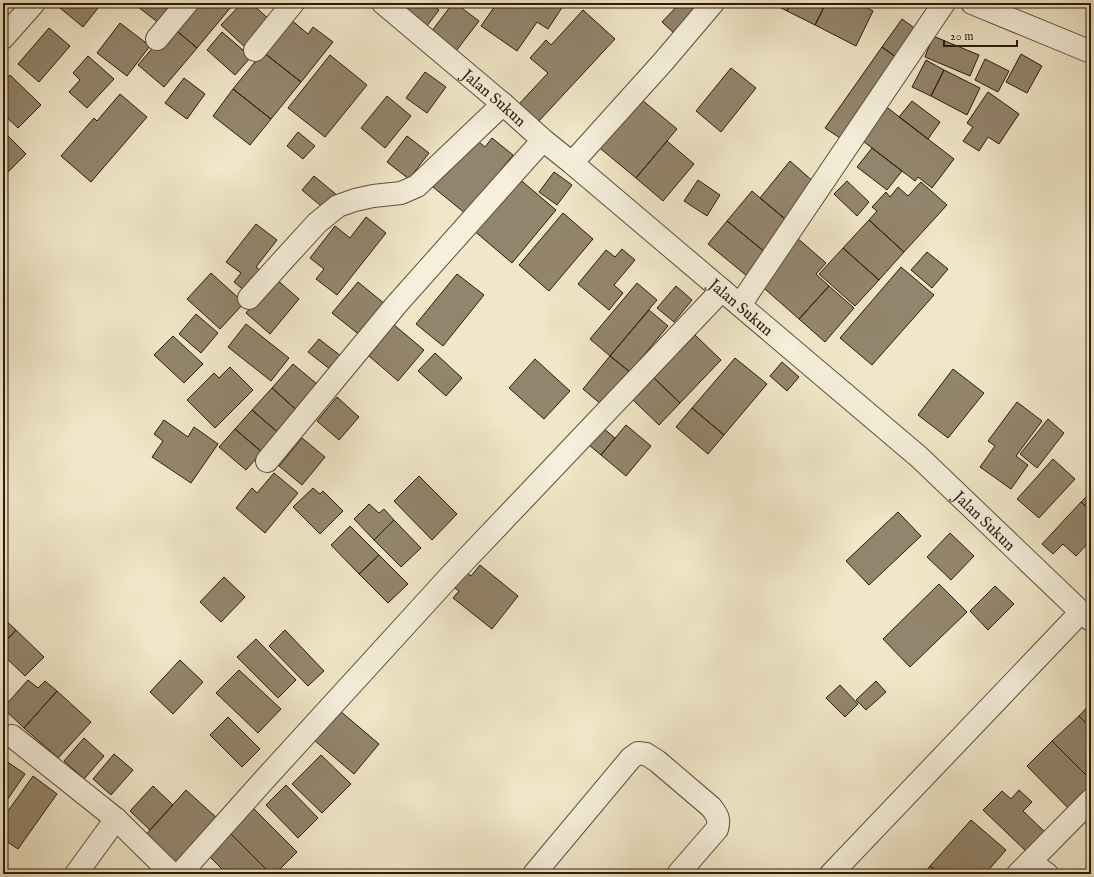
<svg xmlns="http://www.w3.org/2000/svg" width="1094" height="877" font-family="'IM FELL English',serif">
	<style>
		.building { fill: #93856d; stroke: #2e1a0a }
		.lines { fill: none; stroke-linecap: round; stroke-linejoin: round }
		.minor-casing { stroke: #5e4d3a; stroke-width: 24 }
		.minor { stroke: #f5efdb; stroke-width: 22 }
		.labels { text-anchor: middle; stroke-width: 3.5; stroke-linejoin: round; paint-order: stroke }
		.street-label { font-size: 16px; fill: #2e1a0a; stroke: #f5efdb }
	</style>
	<rect width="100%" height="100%" fill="#f0e7c8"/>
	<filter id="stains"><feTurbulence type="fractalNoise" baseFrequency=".005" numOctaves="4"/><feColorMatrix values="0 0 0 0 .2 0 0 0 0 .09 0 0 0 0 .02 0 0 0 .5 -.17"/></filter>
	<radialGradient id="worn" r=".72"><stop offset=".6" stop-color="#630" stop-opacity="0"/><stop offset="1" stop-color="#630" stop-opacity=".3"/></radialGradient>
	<!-- building -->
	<path class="building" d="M54,3h38l6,5 -15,19z
		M133,3h50l-19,24z
		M191,3h36l4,4 -34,41 -26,-22z
		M242,3h9l20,18 -25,27 -25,-23z
		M398,3h32l9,7 -16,21z
		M453,3h2l24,18 -26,34 -25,-19z
		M497,3h68l-17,26 -11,-7 -20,29 -36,-25z
		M680,3h26l-30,32 -14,-13z
		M771,3h20l-4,8z
		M791,3h35l-11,22 -28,-14z
		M826,3h32l15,8 -17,35 -41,-21z
		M583,10l32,29 -77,83 -19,-18 29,-31 -18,-15 16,-18 5,5z
		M290,19l18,15 5,-7 20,15 -32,40 -38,-30z
		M902,19l18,13 -20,28 -18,-13z
		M120,23l30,23 -23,30 -30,-23z
		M171,26l26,22 -33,39 -26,-22z
		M49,28l21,18 -31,36 -21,-18z
		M222,32l29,25 -16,18 -28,-25z
		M933,36l46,19 -9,21 -45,-19z
		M882,47l18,13 -57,80 -18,-12z
		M263,52l38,30 -30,37 -38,-30z
		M1021,54l21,12 -15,27 -21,-11z
		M330,55l37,30 -42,52 -37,-29z
		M88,56l26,23 -27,29 -18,-16 11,-12 -7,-7z
		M985,59l24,12 -11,21 -23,-12z
		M926,60l18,10 -13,26 -19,-9z
		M731,68l25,20 -35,44 -25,-21z
		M944,70l36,18 -13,27 -36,-19z
		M425,72l21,15 -19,26 -21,-15z
		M10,75l31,30 -23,23 -15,-14v-32z
		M184,78l21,16 -18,25 -22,-16z
		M233,89l38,30 -21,26 -37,-29z
		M988,92l31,22 -20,30 -11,-7 -9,14 -16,-10 10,-14 -6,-4z
		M120,94l27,23 -56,65 -30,-26 33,-38 3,3z
		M636,95l41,34 -41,49 -41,-34z
		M387,96l24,20 -26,32 -24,-20z
		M912,101l28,21 -12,17 -29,-22z
		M884,105l70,54 -22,29 -14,-11 -3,4 -56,-43z
		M3,131l23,23 -23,23z
		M298,132l17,14 -12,13 -16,-13z
		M407,136l22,17 -20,26 -22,-17z
		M473,137l12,10 7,-9 21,17 -47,59 -33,-27z
		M667,141l27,23 -31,37 -27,-23z
		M872,148l30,23 -15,19 -30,-23z
		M790,161l25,22 -30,36 -25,-21z
		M554,172l18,13 -15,20 -18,-13z
		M314,176l24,20 -12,14 -24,-20z
		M517,177l39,33 -44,53 -40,-34z
		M698,180l22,15 -13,21 -23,-15z
		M847,181l22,21 -12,14 -23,-22z
		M921,182l26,23 -43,47 -35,-32 8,-9 -5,-4 14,-15 4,5 8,-10 10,9z
		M752,191l39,33 -25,29 -39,-32z
		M563,213l30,26 -44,52 -30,-26z
		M366,217l20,16 -49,62 -21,-16 8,-10 -14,-11 25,-32 15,12z
		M869,220l35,32 -25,28 -36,-32z
		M727,221l39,32 -19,23 -39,-32z
		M256,224l21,16 -21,27 6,5 -16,20 -12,-10 7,-9 -15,-11z
		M796,237l30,26 -10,11 13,12 -30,33 -42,-37z
		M843,248l36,32 -24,26 -36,-32z
		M622,249l13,11 -21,25 9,8 -14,17 -31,-26 28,-34 9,7z
		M927,252l21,17 -16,19 -21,-18z
		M901,267l33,28 -62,70 -32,-27z
		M211,273l33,30 -24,26 -33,-30z
		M457,274l27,21 -41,51 -27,-22z
		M275,278l24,21 -29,35 -24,-21z
		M358,282l33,27 -25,31 -34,-27z
		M637,283l20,17 -47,56 -20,-17z
		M676,286l16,14 -18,22 -17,-14z
		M829,286l25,22 -29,34 -26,-23z
		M649,310l19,16 -38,46 -20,-16z
		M196,314l22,19 -17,20 -22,-19z
		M246,324l43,34 -18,23 -43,-34z
		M393,324l31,26 -26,31 -29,-25 8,-10 -1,-1z
		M695,335l26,25 -41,43 -26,-25 9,-9 -6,-5 15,-16 6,5z
		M173,336l30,28 -19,19 -30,-28z
		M319,339l27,21 -11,13 -27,-21z
		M435,353l27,25 -16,18 -28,-25z
		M610,356l20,16 -28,33 -19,-16z
		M735,358l32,26 -43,51 -32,-27z
		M535,359l35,32 -26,28 -35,-31z
		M782,362l17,15 -12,14 -17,-15z
		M293,364l30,25 -22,25 -29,-26z
		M230,367l23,23 -38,38 -28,-28 27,-27 5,5z
		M953,369l31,24 -36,45 -30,-23z
		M654,378l26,25 -21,22 -26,-25z
		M272,388l29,26 -19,22 -30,-26z
		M337,397l22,20 -20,23 -22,-19z
		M1017,402l25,19 -26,35 12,9 -17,24 -31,-22 15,-21 -7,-5z
		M692,408l32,27 -16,19 -32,-27z
		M252,410l30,26 -17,19 -30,-26z
		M1048,419l16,14 -27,35 -17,-14z
		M164,420l24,17 6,-10 24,17 -27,39 -39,-26 11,-16 -9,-7z
		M626,425l25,21 -25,30 -25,-21z
		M603,428l12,10 -14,17 -12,-10z
		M235,429l27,23 -16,18 -27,-23z
		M302,438l23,19 -23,28 -23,-19z
		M1053,459l22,20 -36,39 -22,-19z
		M274,473l24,20 -33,40 -29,-25 16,-20 5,5z
		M419,476l38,38 -25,26 -38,-39z
		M313,488l7,6 3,-3 20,20 -23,23 -27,-27z
		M1091,492v19l-10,-9z
		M1081,502l10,9v29l-15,16 -13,-12 -10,10 -11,-10z
		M369,504l10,9 5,-4 10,11 -20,20 -20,-21z
		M898,512l23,24 -52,49 -23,-24z
		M394,520l27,28 -20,19 -27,-27z
		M350,526l29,29 -20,19 -28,-29z
		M950,533l24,23 -23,24 -24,-23z
		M379,555l29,29 -20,19 -29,-29z
		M480,565l38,31 -26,33 -39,-31 6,-7 -7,-5 12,-16 7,6z
		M224,577l21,20 -24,25 -21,-20z
		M939,584l28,28 -57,55 -27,-28z
		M995,586l19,18 -26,26 -18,-19z
		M3,618l13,12 -13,14z
		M16,630l28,27 -19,19 -22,-21v-11z
		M285,630l39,41 -16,15 -39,-40z
		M256,639l40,41 -18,18 -41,-41z
		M180,660l23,22 -30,32 -23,-22z
		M239,670l42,39 -23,24 -42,-40z
		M28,680l10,8 7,-7 12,10 -33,37 -21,-20z
		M876,681l10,11 -20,18 -10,-10z
		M840,685l18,19 -13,13 -19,-19z
		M57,691l34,31 -33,36 -34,-30z
		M1091,703v25l-12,-12z
		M339,710l40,34 -25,30 -40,-34z
		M1079,716l12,12v52l-39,-39z
		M228,717l32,32 -18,18 -32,-32z
		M84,738l20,18 -20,23 -20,-18z
		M1052,741l39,39v9l-21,21 -43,-44z
		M114,754l19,16 -22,25 -18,-16z
		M321,755l30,29 -29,29 -30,-29z
		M3,759l22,15 -22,32z
		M33,776l24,18 -39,55 -15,-10v-21z
		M286,785l32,33 -20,20 -32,-33z
		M153,786l20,19 -23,25 -20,-19z
		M186,790l32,29 -44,48 -32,-28z
		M1019,790l13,12 -9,9 26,25 -19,19 -47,-45 19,-19 9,8z
		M251,806l46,46 -22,22h-4l-44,-44z
		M971,820l35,30 -21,24h-46l-9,-8z
		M227,830l44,44h-44l-22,-22z
		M930,866l9,8h-15z"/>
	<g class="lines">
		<!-- minor casing -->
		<g class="minor-casing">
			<g id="minor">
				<path id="s1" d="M383,3l120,101 40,36 29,23 347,294 162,155 10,8"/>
				<path d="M972,3l119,49"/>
				<path d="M3,38l31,-35"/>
				<path d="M157,39l30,-36"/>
				<path d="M255,50l38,-47"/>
				<path d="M572,163l91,-101 50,-59"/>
				<path d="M249,298l36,-40 32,-35 21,-17 17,-6 18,-4 28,-3 16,-7 86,-82"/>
				<path d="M740,305l204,-302"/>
				<path d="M267,461l129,-156 147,-165"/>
				<path d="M12,736l104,83 56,55"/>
				<path d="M1030,862l17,12"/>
				<path d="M76,874l40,-55"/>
				<path d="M180,874l84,-94 188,-206 270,-284"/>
				<path d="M534,874l97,-116 7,-5 8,1 11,7 54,46c6,8 9,11 6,22l-39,45"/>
				<path d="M831,874l250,-262"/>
				<path d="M1018,874l73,-74"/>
			</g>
		</g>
		<!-- minor -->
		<use href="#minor" class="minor"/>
	</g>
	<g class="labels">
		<!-- street labels -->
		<g class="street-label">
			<text dy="6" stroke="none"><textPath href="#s1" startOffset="146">Jalan Sukun</textPath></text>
			<text dy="6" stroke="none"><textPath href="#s1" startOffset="470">Jalan Sukun</textPath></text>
			<text dy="6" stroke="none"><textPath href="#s1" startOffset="794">Jalan Sukun</textPath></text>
		</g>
	</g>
	<!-- margin -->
	<rect width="1094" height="877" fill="none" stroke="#f0e7c8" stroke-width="16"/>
	<rect x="4" y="4" width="1086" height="869" fill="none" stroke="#2e1a0a" stroke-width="2"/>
	<rect x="8" y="8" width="1078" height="861" fill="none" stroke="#2e1a0a"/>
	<!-- scale -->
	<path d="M944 40v6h73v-6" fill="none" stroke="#2e1a0a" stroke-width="2"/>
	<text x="950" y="40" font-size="12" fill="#2e1a0a" stroke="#f5efdb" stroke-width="3" paint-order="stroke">20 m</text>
	<rect width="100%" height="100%" filter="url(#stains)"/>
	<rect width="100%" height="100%" fill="url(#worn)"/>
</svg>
